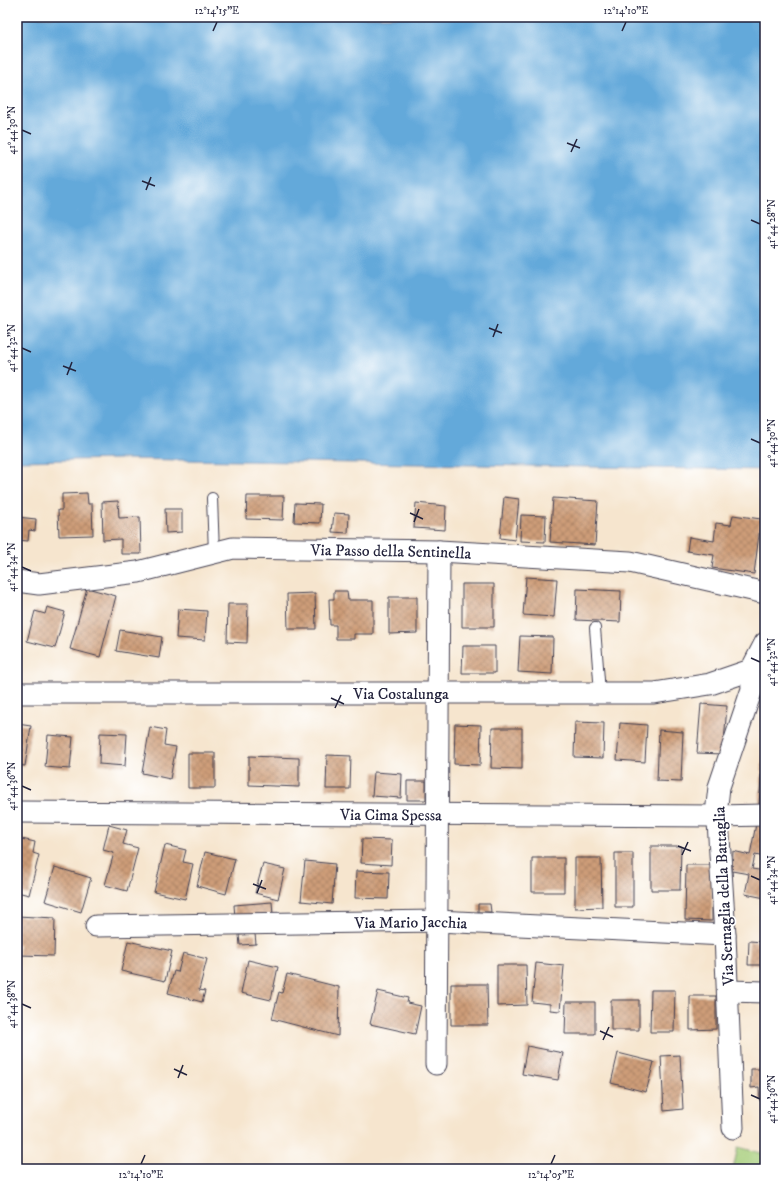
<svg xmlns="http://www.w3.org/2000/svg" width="782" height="1186" font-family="'IM FELL DW Pica',serif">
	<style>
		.grass { fill: #a4cc77; stroke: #637759 }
		.water { fill: #64a9da; stroke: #43668a }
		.building { fill: url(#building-cross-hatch) }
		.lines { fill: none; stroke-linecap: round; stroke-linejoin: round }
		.lane-casing { stroke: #423f51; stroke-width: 12 }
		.street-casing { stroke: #423f51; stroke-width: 23 }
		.lane { stroke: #fff; stroke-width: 10 }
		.street { stroke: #fff; stroke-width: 21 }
		.ticks { fill: none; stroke: #22223b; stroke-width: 1.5 }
		.labels { text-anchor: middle; stroke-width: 3.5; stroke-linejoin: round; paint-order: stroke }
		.street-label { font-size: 16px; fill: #22223b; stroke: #fff }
		.neatline { fill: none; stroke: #22223b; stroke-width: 1.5 }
		.ticks-label { font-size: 10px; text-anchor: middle; fill: #22223b }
	</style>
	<defs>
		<pattern id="building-cross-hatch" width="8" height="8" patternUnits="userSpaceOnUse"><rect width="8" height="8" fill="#ce9d78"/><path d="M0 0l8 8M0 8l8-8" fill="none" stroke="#a78064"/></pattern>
	</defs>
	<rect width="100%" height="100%" fill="#fff"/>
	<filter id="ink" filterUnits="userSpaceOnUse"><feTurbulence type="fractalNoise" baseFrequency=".025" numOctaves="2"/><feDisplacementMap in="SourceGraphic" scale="8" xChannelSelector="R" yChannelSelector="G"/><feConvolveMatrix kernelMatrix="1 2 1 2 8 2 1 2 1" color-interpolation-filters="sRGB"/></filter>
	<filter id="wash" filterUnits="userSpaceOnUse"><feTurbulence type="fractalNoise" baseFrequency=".012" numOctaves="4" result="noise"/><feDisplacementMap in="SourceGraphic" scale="16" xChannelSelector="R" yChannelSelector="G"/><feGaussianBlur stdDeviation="0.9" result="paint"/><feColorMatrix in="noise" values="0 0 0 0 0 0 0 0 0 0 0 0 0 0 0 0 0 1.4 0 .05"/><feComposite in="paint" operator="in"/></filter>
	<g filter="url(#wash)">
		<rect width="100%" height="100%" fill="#f6e5ce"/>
		<!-- grass -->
		<path class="grass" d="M738,1147l27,7v15h-32z"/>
		<!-- water -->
		<path class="water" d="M17,17h748v453l-644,-11 -104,2z"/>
		<g id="blocks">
			<!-- building -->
			<path class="building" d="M87,493l1,11h4l1,31 -34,1 -1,-26h4v-16z
				M247,496h37l-1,24 -37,-1z
				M504,497l15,2 -4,41 -15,-2z
				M553,498l45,3 -3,44 -45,-3z
				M118,501l1,17 21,-1 1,37h-20v-15l-18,1 -1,-38z
				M295,503l26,1 -1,19 -26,-1z
				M416,503l30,3 -1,24 -31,-2z
				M165,509h17v23l-16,1z
				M334,513l15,1 -1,19 -16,-1z
				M521,515l25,1 -1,26 -25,-1z
				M733,515l28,4 -7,55 -42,-6 2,-13 -27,-4 2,-14 25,4 2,-18 15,2z
				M17,517l19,2 -1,12 -6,-1 -1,11 -11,-1z
				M526,577l31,2 -3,38 -31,-2z
				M462,584h32v43h-32z
				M87,588l29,8 -16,61 -30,-8z
				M577,589l44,2 -1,31 -44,-2z
				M334,591h13l1,9h25v34h-19v5h-18v-14h-6l-1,-26h5z
				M315,593l1,36h-28l-1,-35z
				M389,597h28v36l-28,1z
				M228,604h20l-1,39 -20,-1z
				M47,607l18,5 -10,36 -28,-7 8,-30 10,3z
				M178,609l29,2 -2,29 -29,-2z
				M120,630l42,7 -3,21 -43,-7z
				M520,636l33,1 -1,37 -34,-2z
				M463,646h32v27h-33z
				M701,704l26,2 -4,48 -26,-1z
				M575,722l29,1 -1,35 -29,-1z
				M620,723l27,2 -2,37 -28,-2z
				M17,724l14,2 -6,40 -8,-1z
				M455,724l26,1 -1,40 -26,-1z
				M150,727l16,3 -2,15 12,2 -6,32 -28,-6z
				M492,728h30v41l-31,-1z
				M659,730l24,2 -2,50 -24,-1z
				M100,733l27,1 -2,32 -26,-2z
				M48,735l25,2 -3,32 -25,-2z
				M764,739l1,1v64h-6z
				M188,753h27v35h-27z
				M327,755l24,1 -1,33h-24z
				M249,756l50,2v29l-50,-2z
				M374,772l28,2 -1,24 -29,-2z
				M407,781h19v19h-19z
				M756,824l9,2v31l-10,-2 -3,14 13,2v27l-20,-4 4,-20 -17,-3 1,-20 17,4z
				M109,825l18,5 -4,14 15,4 -11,43 -22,-6 9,-32 -11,-3z
				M17,838l18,4 -2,11 6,2 -10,40 -12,-3z
				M362,839l30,1 -1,25 -30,-2z
				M165,845l21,5 -3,12 10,2 -8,35 -31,-7z
				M651,846h30l-1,44h-29z
				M205,852l30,7 -9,35 -29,-8z
				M615,853h18v54h-18z
				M532,858h32v34h-32z
				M575,858h26l1,49 -27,1z
				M305,861l30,3 -3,40 -31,-3z
				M263,864l22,5 -7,30 -23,-6z
				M686,865h26v56l-27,-1z
				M55,867l36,11 -10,34 -36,-11z
				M356,871l33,1 -1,27 -33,-1z
				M272,902l1,13 -38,2 -1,-12z
				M478,904h12l1,8h-13z
				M17,916l38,2 -1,38 -35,-1v-11h-2z
				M255,934l1,10 -16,1 -1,-10z
				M128,941l44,10 -7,30 -44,-10z
				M749,941l16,1v23h-17z
				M183,953l24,6 -8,31 6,1 -3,11 -34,-9 6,-22 4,1z
				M248,960l30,7 -7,33 -30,-7z
				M536,963l28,3 -4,45 -10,-1v-6l-18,-2z
				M497,965h29l1,40 -30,1z
				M287,974l52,13 -1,49 -66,-17 7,-27 3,1z
				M451,984h36l1,41h-37z
				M651,990h24l-1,42h-24z
				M378,991l30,7 -1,5 14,3 -6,28 -45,-10z
				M690,996h26v33l-26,1z
				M611,1000h28v30h-28z
				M566,1002h29v32h-30z
				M527,1046l36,7 -5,27 -36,-6z
				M618,1053l36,9 -8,30 -35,-9z
				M680,1055l3,54 -19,2 -3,-55z
				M751,1069h14v31l-5,1 -1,-14 -8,1z"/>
		</g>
	</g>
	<g filter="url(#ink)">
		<use href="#blocks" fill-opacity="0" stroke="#423f51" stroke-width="1"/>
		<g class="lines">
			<!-- lane casing -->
			<g class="lane-casing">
				<path id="lane" d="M212,498l2,55
					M595,628l5,65"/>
			</g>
			<!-- street casing -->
			<g class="street-casing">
				<g id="street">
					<path id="s1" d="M17,581l22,3 99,-12 95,-24 206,3 191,11 135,31"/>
					<path id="s2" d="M17,693h637l56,-9 41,-14 14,-27"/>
					<path id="s3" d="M17,812l700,4 48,-1"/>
					<path id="s4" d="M96,926l341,-5 288,14"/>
					<path d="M728,991l37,1"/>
					<path d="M436,1064l3,-513"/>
					<path d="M733,1128l-8,-193 -8,-130 2,-18 33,-98 -1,-19"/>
				</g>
			</g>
			<!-- lane -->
			<use href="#lane" class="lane"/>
			<!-- street -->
			<use href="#street" class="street"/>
		</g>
	</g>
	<!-- ticks -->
	<path class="ticks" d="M213,31l4,-9M622,31l4,-9M22,130l9,4M567,143l13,5M571,152l6,-13M142,181l13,5M146,190l5,-13M751,220l9,4M489,328l13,5M493,337l5,-13M22,348l9,4M63,366l13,5M67,375l5,-13M751,439l9,4M410,513l13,6M414,522l5,-13M22,567l9,4M751,658l9,4M331,698l13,6M335,708l6,-13M22,786l9,4M678,846l13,5M682,855l6,-13M751,876l9,4M253,884l13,5M257,893l5,-13M22,1004l9,4M600,1031l13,6M603,1040l6,-13M174,1069l13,6M178,1078l5,-13M751,1095l9,4M141,1164l4,-9M551,1164l4,-9"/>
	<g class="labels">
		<!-- street labels -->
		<g class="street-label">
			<text dy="6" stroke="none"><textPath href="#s1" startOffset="378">Via Passo della Sentinella</textPath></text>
			<text dy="6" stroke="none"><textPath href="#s2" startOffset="384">Via Costalunga</textPath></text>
			<text dy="6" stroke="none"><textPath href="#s3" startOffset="374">Via Cima Spessa</textPath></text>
			<text transform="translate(723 896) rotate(-93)" y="6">Via Sernaglia della Battaglia</text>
			<text dy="6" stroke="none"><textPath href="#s4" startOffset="315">Via Mario Jacchia</textPath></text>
		</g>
	</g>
	<!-- margin -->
	<rect width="782" height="1186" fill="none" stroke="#fff" stroke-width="44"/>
	<rect x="22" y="22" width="738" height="1142" class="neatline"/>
	<g class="ticks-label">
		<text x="217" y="14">12°14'15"E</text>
		<text x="626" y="14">12°14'10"E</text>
		<text transform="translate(11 130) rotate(-90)" y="4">41°44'30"N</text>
		<text transform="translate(771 224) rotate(-90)" y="4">41°44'28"N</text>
		<text transform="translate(11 348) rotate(-90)" y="4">41°44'32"N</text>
		<text transform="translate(771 443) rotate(-90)" y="4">41°44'30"N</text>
		<text transform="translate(11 567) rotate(-90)" y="4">41°44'34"N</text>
		<text transform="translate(771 662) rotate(-90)" y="4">41°44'32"N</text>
		<text transform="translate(11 786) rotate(-90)" y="4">41°44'36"N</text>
		<text transform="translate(771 880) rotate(-90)" y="4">41°44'34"N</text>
		<text transform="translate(11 1004) rotate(-90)" y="4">41°44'38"N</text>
		<text transform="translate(771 1099) rotate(-90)" y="4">41°44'36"N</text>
		<text x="141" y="1178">12°14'10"E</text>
		<text x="551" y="1178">12°14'05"E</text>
	</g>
</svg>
